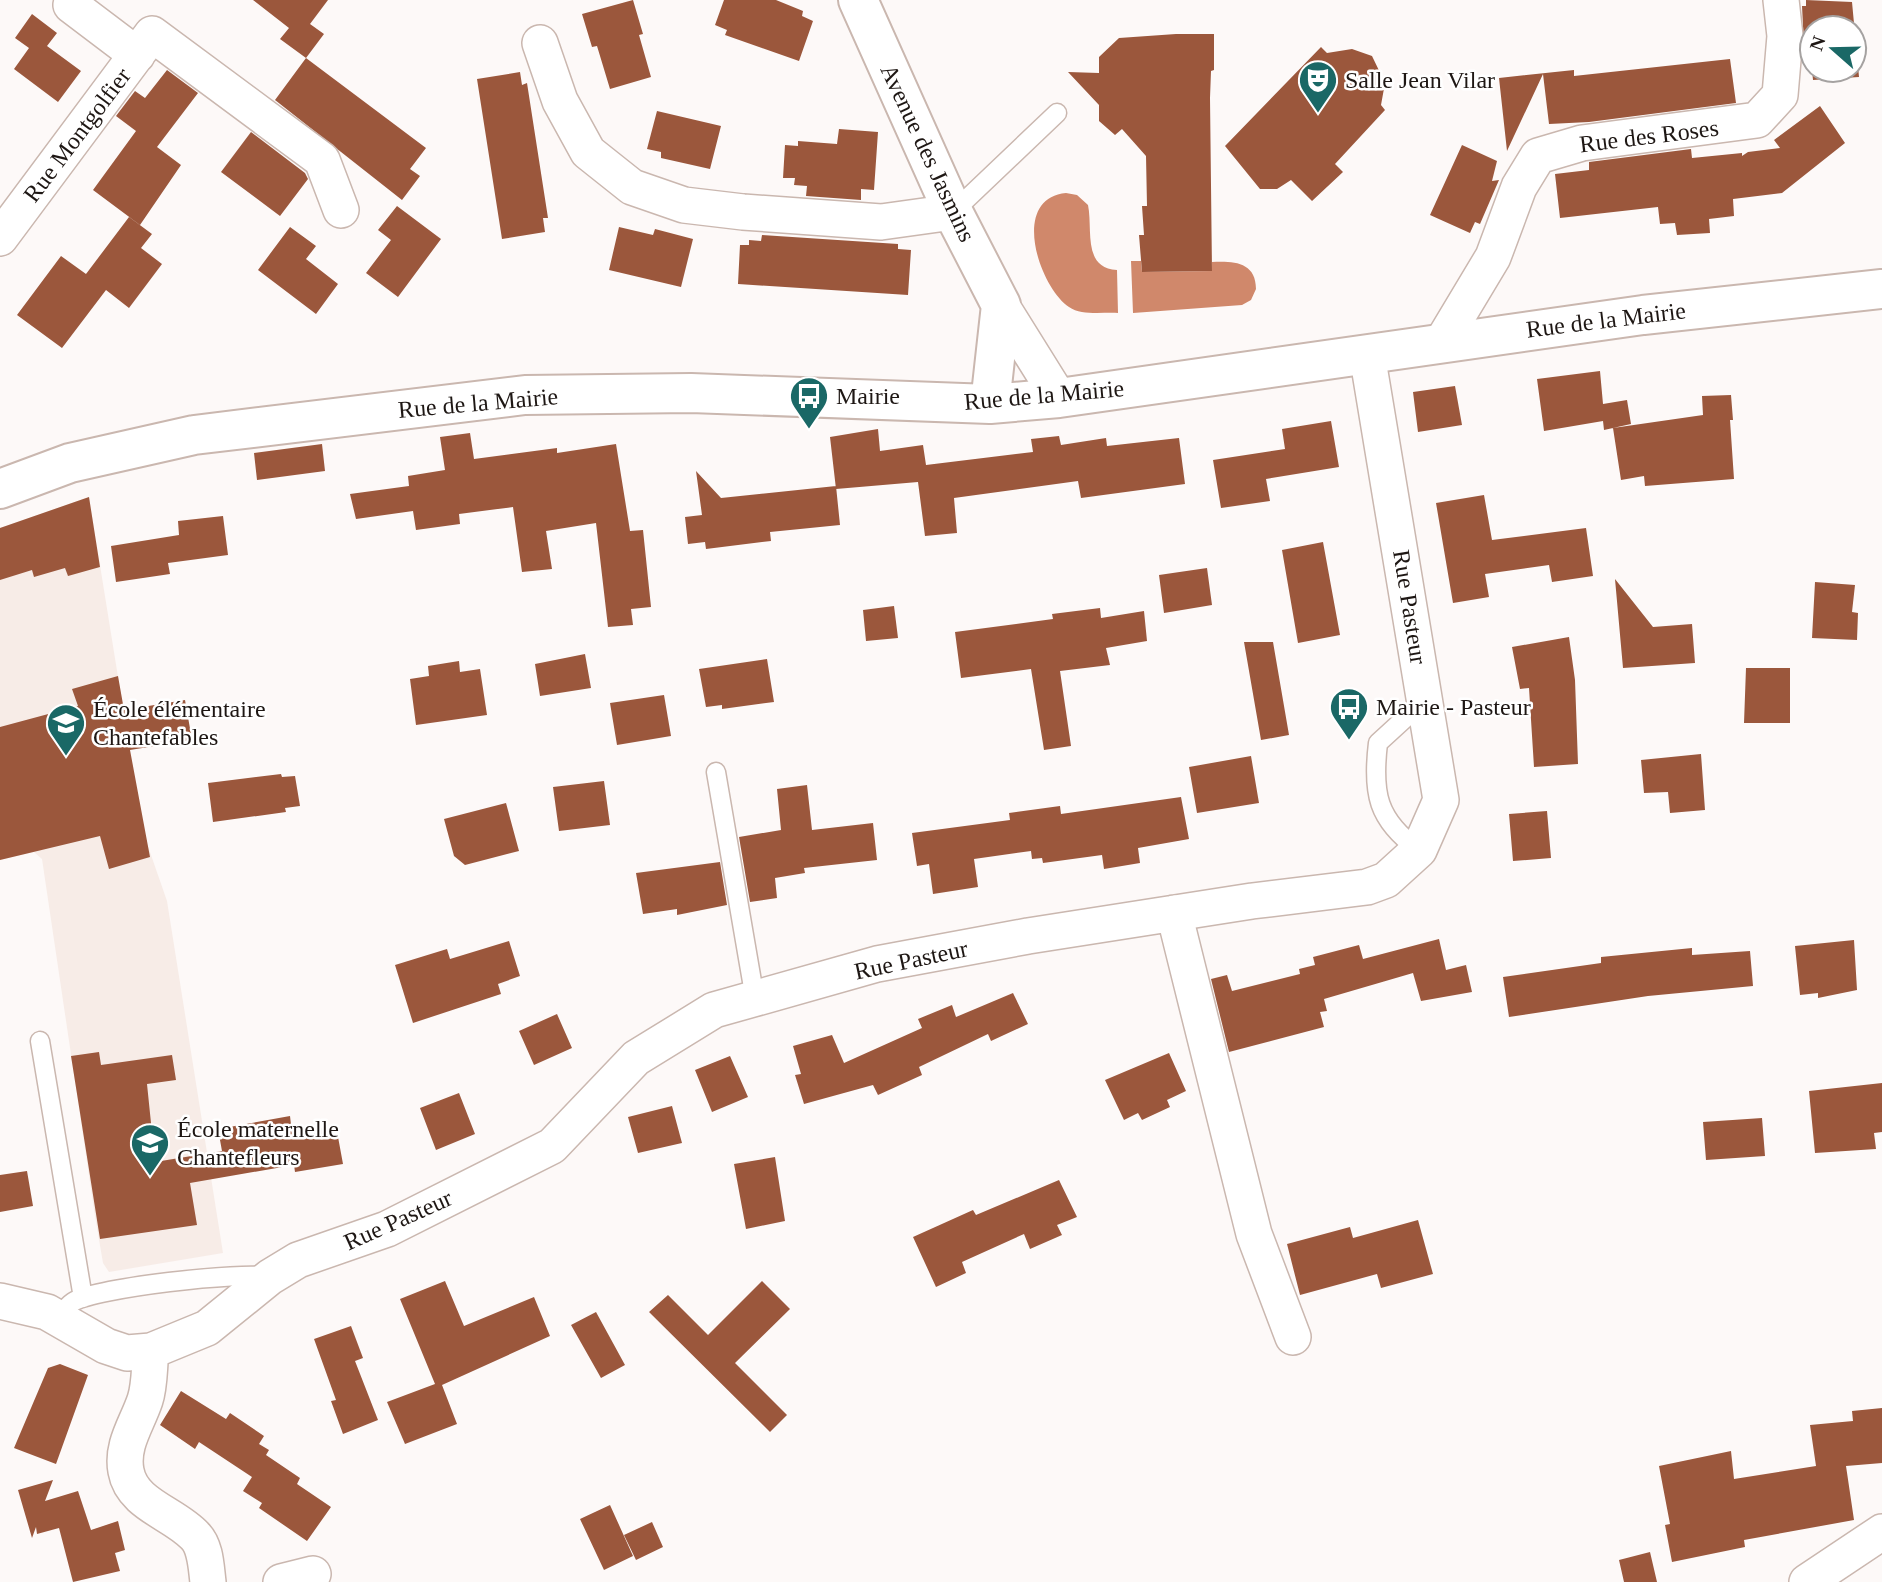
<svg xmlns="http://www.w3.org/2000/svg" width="1882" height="1582" font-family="'Times New Roman',serif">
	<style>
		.built { fill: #f7ece7 }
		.water { fill: #d0886b }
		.building { fill: #9b573c }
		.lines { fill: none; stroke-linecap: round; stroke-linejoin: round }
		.service-casing { stroke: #cab7af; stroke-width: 21 }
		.minor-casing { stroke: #cab7af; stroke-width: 38 }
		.tertiary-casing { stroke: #cab7af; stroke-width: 42 }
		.service { stroke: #fff; stroke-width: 18 }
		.minor { stroke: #fff; stroke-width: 35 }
		.tertiary { stroke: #fff; stroke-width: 38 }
		.labels { text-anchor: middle; stroke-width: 5; stroke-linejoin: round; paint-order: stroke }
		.poi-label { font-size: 24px; fill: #1e1714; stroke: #fff; text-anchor: start }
		.street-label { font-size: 24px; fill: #1e1714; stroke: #fff }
	</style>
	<rect width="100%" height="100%" fill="#fdf9f8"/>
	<!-- built -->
	<path class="built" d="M89,497l54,335 24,69 56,352 -114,19 -6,-9 -8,-47 -53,-357 -8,-7 -34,8v-332z"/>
	<!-- water -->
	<path class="water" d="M1066,193l11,2 11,10c5,24 -6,63 29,65l1,43c-15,-1 -36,3 -49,-6 -29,-19 -60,-108 -3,-114z
		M1131,261h10l1,11 70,-1v-9c22,-1 44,0 44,27l-5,11 -9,5 -109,8z"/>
	<!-- building -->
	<path class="building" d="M253,0h75l-18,24 14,10 -18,24 120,90 -16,21 10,7 -18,24 -127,-100 31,-42 -26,-19 9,-11z
		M633,0l10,34 -4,1 12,42 -41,12 -13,-43 -5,1 -10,-33z
		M724,0h52l27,11 -1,5 11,5 -14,40 -74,-26 2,-5 -12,-5z
		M1806,0l46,2 7,75 -46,3 -1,-10h42v-42h-42v40l-2,-22h-6l-2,-40h4z
		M32,14l25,19 -10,13 34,25 -23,31 -44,-33 15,-21 -14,-10z
		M1176,34h38v36l-3,1 -1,27 2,173 -70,1 -3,-37h5l-2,-29h5l-1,-50 -24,-27 -7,6 -16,-14v-16l-31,-33 31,1v-16l20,-19z
		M1321,47l6,6 25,-4 20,7 13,27 -4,22 4,5 -50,54 8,8 -31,29 -21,-21 -14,9h-17l-35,-43z
		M1730,59l6,44 -147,19 -40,2 -6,-50 -36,77 -8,-73 75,-8v6z
		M167,70l31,23 -41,54 24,18 -41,60 -47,-35 43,-59 -20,-15 19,-25 10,7z
		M520,72l2,13 5,-2 21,135h-5l2,14 -43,7 -25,-160z
		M1820,106l25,37 -63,50 -49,6 1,17 -25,3 1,14 -33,2 -2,-12 -15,1 -2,-17 -98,11 -5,-44 34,-4v-8l102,-13 1,9 50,-5v3l6,-4 32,-4 -6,-8z
		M657,111l64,15 -11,43 -49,-11v-6l-14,-3z
		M839,129l39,3 -4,58 -13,-1v11l-55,-4 1,-10 -13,-1 1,-7h-12l2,-33 13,1v-5l39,3z
		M251,132l54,41 3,6 -28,37 -59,-44z
		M1462,145l35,16 -5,20 7,-1 -19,44 -5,-2 -5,11 -40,-18z
		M397,206l44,33 -43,58 -32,-24 25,-33 -13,-10z
		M129,217l23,17 -11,14 21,16 -33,44 -23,-18 -44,58 -45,-33 44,-59 25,18z
		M290,227l26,19 -10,13 32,25 -22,30 -58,-44z
		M619,227l34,8 2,-6 38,10 -12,48 -72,-17z
		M762,235l136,9v5l13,1 -3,45 -170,-11 2,-39h9v-5l12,1z
		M1600,371l3,33 24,-4 4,24 -27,6 -1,-9 -59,10 -7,-52z
		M1455,386l7,39 -44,7 -5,-40z
		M1731,395l2,25h-3l4,59 -89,7 -1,-10 -23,4 -8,-52 90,-13 -1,-19z
		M1331,421l8,46 -73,12 4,22 -49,7 -8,-48 72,-11 -3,-20z
		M878,429l2,22 43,-6 3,20 107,-13 -2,-13 28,-3 2,9 45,-7 1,8 72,-8 6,46 -104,14 -3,-17 -124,17 3,35 -32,3 -7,-54 -82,7 -6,-52z
		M470,433l4,26 83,-11v5l59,-9 14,87 13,-1 8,77 -20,2 2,16 -25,2 -12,-104 -50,8 6,38 -30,3 -9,-65 -54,7 1,10 -44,6 -3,-19 -57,8 -6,-25 59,-8 -1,-10 37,-6 -5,-33z
		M322,444l3,27 -68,9 -3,-27z
		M696,471l25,27 115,-12 4,39 -70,7 1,9 -65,8 -1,-7 -17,2 -3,-27 17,-2z
		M1484,495l8,45 94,-12 7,48 -41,6 -3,-17 -64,9 4,23 -36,6 -17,-100z
		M89,497l11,70 -32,9 -3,-8 -31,9 -2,-7 -32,10v-52z
		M223,516l5,39 -60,8 2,11 -54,8 -5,-36 68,-11 -1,-14z
		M1323,542l17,93 -42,8 -16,-93z
		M1207,568l5,37 -48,8 -5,-38z
		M1615,579l38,48 39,-3 3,39 -72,5z
		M1815,582l40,3 -3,27 6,1 -1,27 -45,-2z
		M894,606l4,32 -32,3 -3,-31z
		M1100,608l1,10 43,-7 3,30 -41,7 4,17 -50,6 11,75 -27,4 -13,-81 -70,9 -6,-46 98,-13 -1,-5z
		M1569,637l6,43 3,84 -44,3 -5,-79 -9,1 -8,-42z
		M1244,642h29l16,93 -28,5z
		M585,654l6,34 -51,8 -5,-32z
		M767,659l7,43 -52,7v-4l-16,2 -7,-38z
		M459,661l1,11 20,-3 7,46 -71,10 -6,-46 19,-3 -1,-10z
		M1746,668h44v55h-46z
		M118,676l6,34 61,-10 7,40 -62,10 20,107 -41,12 -9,-33 -100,24v-133l78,-21 -6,-17z
		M664,695l7,41 -54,9 -7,-42z
		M1701,754l4,56 -35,3 -2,-21 -24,1 -3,-33z
		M1251,756l8,47 -62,10 -8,-46z
		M281,774l1,3 13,-1 5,30 -15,2 1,4 -73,10 -5,-39z
		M604,781l6,44 -51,6 -6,-44z
		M807,785l5,45 61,-7 4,37 -73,8 1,5 -30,5 2,20 -27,4 -11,-65 42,-7 -4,-41z
		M1181,797l8,42 -51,9 2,15 -36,6 -2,-14 -59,8 -1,-5 -10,1 -1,-8 -57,8 4,28 -45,7 -4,-30 -12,2 -5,-33 98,-13 -1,-7 51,-7 1,8z
		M506,803l13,48 -54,14 -11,-9 -10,-37z
		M1547,811l4,47 -38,3 -4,-47z
		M720,862l7,43 -50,10v-6l-34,5 -7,-41z
		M1439,939l7,31 20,-5 6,27 -51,9 -8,-28 -89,26 3,12 -7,1 4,15 -95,25 -18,-73 16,-4 5,16 68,-17 -1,-5 16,-4 -2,-8 46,-12 4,14z
		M1854,940l3,50 -39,8v-5l-18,2 -5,-49z
		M509,941l11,35 -22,8 3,10 -88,29 -18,-58 52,-16 3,10z
		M1692,948v7l58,-4 3,35 -105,10 -139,21 -6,-40 98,-14v-6z
		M1013,993l15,31 -37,17 -3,-7 -69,33 3,8 -44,20 -5,-10 -69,19 -9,-29 6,-1 -8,-28 39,-11 12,28 78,-35 -4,-9 34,-14 4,12z
		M557,1014l15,34 -38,17 -15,-34z
		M99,1052l2,13 71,-10 4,25 -29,4 8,78 67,-11 -4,-22 72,-13 2,17 44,-7 7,38 -48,8 -1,-7 -104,18 7,42 -97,14 -29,-183z
		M1169,1053l17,38 -19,9 3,7 -28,13 -4,-7 -14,7 -19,-40z
		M730,1056l18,41 -36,15 -17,-42z
		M1882,1083v49l-8,1 2,16 -61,4 -6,-62z
		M459,1093l16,41 -39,16 -16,-42z
		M672,1106l10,37 -44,10 -10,-36z
		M1762,1118l3,38 -59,4 -3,-38z
		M775,1157l10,64 -39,8 -12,-65z
		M27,1171l6,35 -33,6v-37z
		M1059,1180l18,37 -20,8 5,10 -32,14 -6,-15 -62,28 4,11 -30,14 -23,-50 60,-27 3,5z
		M1418,1220l15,54 -52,14 -4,-14 -77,21 -13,-51 63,-17 3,11z
		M445,1281l19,45 70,-29 16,39 -108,49 15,39 -52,20 -18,-42 48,-18 -35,-85z
		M762,1281l28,28 -55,54 52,52 -17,17 -121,-120 19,-17 40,40z
		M596,1312l29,53 -24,13 -30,-53z
		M351,1326l12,32 -8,3 23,59 -35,14 -12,-33 5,-1 -22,-61z
		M60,1364l28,11 -32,89 -42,-16 34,-80z
		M181,1391l45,28 4,-6 34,23 -5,8 10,6 -3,5 34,23 -3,6 34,23 -24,34 -48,-33 3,-5 -19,-12 9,-14 -53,-35 -4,7 -35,-24z
		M1882,1408v55l-36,3 8,54 -110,20 1,7 -73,15 -7,-37 5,-1 -11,-58 72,-15 3,28 82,-13 -6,-41 43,-4 -1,-10z
		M53,1480l-8,21 33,-10 13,39 27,-9 7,29 -10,3 5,18 -47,11 -14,-54 -22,6 -1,-7 -4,11 -14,-48z
		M610,1505l23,51 -29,14 -24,-51z
		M652,1522l11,25 -27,13 -12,-25z
		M1650,1552l7,30h-33l-5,-22z"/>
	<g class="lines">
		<!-- service casing -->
		<g class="service-casing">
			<path id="service" d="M953,212l104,-99
				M716,772l39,227
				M1419,850c-42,-30 -47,-57 -41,-107l47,-43
				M40,1041l43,257
				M58,1318c4,-5 9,-12 15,-16 22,-14 169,-31 197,-25"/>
		</g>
		<!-- minor casing -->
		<g class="minor-casing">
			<path id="minor" d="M71,5l66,50
				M540,43l20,58 28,51 44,35 52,18 59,7 138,10 72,-10
				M0,238l152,-204 170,126 19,50
				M1001,305l58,93
				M1442,342l51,-85 26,-70 19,-31 44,-13 175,-23 23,-25 5,-59 -4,-36
				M1174,913l80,321 39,103
				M0,1301l47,11 59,34 21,7 24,-2 56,-23 63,-51 28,-17 89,-31 165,-83 84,-88 78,-48 163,-46 151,-28 224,-35 115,-14 19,-7 33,-30 22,-50 -74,-446
				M151,1351c-2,16 -1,34 -6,49 -8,24 -24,45 -19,71 6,34 48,42 69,65 11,11 11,31 13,46
				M281,1582l32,-8
				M1807,1582l75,-50"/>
		</g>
		<!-- tertiary casing -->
		<g class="tertiary-casing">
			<path id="tertiary" d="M858,0l95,212 48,93 -11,99
				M0,489l70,-26 124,-28 331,-40 166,-2 299,11 69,-6 584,-83 239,-26"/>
		</g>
		<!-- service -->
		<use href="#service" class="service"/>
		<!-- minor -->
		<use href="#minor" class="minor"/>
		<!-- tertiary -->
		<use href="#tertiary" class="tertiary"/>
	</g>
	<!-- icons -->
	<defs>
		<g id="theatre-pin" transform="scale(2.0125)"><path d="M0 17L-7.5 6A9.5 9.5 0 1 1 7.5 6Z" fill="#1a6866" stroke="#fff"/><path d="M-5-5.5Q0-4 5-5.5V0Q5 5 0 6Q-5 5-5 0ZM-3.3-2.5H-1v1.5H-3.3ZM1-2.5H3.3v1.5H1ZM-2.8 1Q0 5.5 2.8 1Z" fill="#fff"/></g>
		<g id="bus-pin" transform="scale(2.0125)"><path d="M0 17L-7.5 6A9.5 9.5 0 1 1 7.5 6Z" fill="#1a6866" stroke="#fff"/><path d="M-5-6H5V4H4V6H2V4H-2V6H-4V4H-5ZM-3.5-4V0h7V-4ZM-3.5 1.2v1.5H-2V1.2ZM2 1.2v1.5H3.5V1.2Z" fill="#fff"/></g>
		<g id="school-pin" transform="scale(2.0125)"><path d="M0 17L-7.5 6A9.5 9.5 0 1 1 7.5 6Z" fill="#1a6866" stroke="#fff"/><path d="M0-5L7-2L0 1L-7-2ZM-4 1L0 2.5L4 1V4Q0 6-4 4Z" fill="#fff"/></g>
	</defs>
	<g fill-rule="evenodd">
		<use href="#theatre-pin" x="1318" y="80"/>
		<use href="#bus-pin" x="809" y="396"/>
		<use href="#bus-pin" x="1349" y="707"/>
		<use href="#school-pin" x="66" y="723"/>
		<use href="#school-pin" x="150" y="1143"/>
	</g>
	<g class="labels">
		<!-- poi labels -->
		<g class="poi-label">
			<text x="1345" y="88">Salle Jean Vilar</text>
			<text x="836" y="404">Mairie</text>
			<text x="1376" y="715">Mairie - Pasteur</text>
			<text x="93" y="717">École élémentaire<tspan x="93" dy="28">Chantefables</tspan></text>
			<text x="177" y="1137">École maternelle<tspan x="177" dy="28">Chantefleurs</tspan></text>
		</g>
		<!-- street labels -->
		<g class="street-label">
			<text transform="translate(77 135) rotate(-53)" y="8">Rue Montgolfier</text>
			<text transform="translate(1649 136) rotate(-7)" y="8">Rue des Roses</text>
			<text transform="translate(928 153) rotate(65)" y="8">Avenue des Jasmins</text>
			<text transform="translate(1606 320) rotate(-7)" y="8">Rue de la Mairie</text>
			<text transform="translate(1044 395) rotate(-5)" y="8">Rue de la Mairie</text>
			<text transform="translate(478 403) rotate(-5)" y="8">Rue de la Mairie</text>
			<text transform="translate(1410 607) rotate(81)" y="8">Rue Pasteur</text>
			<text transform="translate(911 960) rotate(-12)" y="8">Rue Pasteur</text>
			<text transform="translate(398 1220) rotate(-24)" y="8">Rue Pasteur</text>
		</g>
	</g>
	<!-- north arrow -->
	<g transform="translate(1833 49) rotate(290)"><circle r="33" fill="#ffffff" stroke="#a5a2a1" stroke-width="2"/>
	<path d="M0-5L12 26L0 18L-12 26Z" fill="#1a6866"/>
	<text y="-10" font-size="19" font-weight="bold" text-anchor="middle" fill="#1e1714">N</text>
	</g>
</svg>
